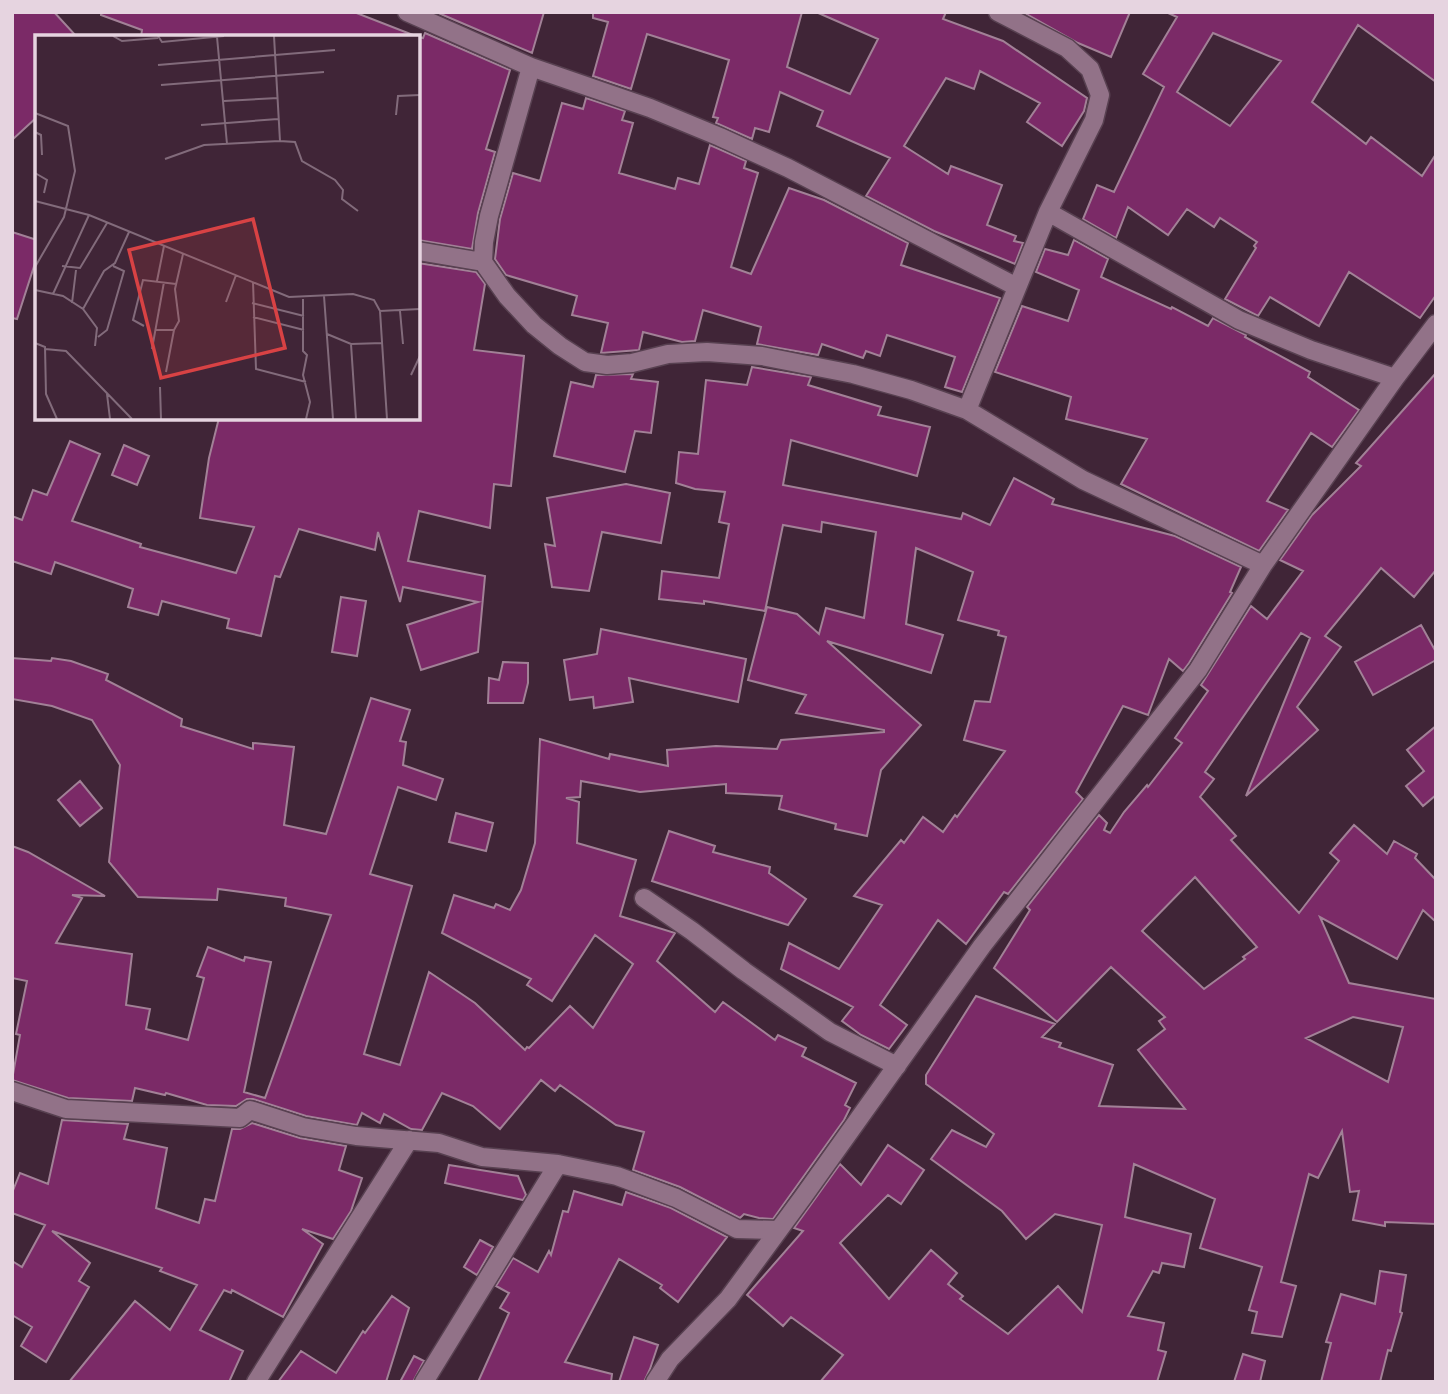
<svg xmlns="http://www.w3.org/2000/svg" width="1448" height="1394" font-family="Merriweather,serif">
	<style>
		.building { fill: #7b2a67; stroke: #a28197; stroke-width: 2; fill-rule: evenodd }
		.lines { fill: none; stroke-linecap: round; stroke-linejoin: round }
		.minor-casing { stroke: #584151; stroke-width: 21 }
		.minor { stroke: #927288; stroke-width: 18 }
		.inset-road { fill: none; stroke: #826b7b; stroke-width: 2 }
		.view { fill: #d84244; fill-opacity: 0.15; stroke: #d84244; stroke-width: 3.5 }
		.inset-edge { fill: none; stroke: #e6d4e0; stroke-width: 3.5 }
	</style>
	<rect width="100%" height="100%" fill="#402537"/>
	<!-- building -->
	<path class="building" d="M12,12h42l23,25h-40v80l-25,23z
		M101,12h253l59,23v2h-272l1,-7 -41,-15z
		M436,12h108l-12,41z
		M593,12h209l-15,55 63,27 28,-55 -62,-27h130l-3,7 60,22 84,57 -3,13 -22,35 -35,-24 13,-19 -60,-32 -6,18 -28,-11 -42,68 44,28 3,-8 51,19 -15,40 29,11 -2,5 9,2 -8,21 -81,-33 -68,-35 24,-38 -73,-32 6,-15 -43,-19 -11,40 -14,-4 -3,11 -36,-16 2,-5 -5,-1 16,-57 -82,-26 -16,55 -38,-13 15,-54 -15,-4z
		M1023,12h107l-19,45 -33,-14z
		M1166,12h270v70l-78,-57 -46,77 54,42 5,-7 51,39 14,-22v141l-16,23 -71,-46 -30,54 -49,-29 -12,19 -33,-17 31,-51 -2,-2 3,-4 -37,-24 -6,9 -27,-18 -19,26 -40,-28 -12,31 -33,-19 14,-34 17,7 50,-105 -21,-13 34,-57zM1213,33l68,28 -51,65 -53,-34z
		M425,33l85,37 -24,79 9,3 -17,61 -6,36 -54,-9v-203l5,1z
		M586,98l39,13 -3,9 11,3 -14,50 56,16 3,-11 21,6 11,-39 36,16 -2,7 14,5 -27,94 20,7 38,-86 35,12 84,43 -7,22 99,33 -38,94 -17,-5 10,-30 -68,-22 -7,21 -14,-5 -3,7 -41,-14 -4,11 -61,-11 4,-17 -58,-17 -8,31 -13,1 -39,-10 -4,18 -38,3 7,-30 -36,-8 5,-19 -71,-21 -11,-16 5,-40 13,-46 27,8 22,-78 21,6z
		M12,232l25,8v17l-20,62 -5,-1z
		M1074,240l34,19 -7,18 70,32 1,-2 36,19 5,-8 33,17 -1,2 65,35 -2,5 51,33 -27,37 -21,-14 -44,68 21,9 -29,41 -138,-67 26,-45 -81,-20 5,-22 -76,-25 27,-66 46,15 11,-31 -43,-18 9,-23 23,6z
		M418,263l58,9 9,12 -11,66 50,6 -13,130 -17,-2 -4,44 -71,-17 -11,50 77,15 -7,76 -57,18 -14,-45 71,-23 -75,-15 -3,15 -22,-70 -3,18 -76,-21 -19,48 -5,-1 -14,60 -34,-8 2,-9 -67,-18 -4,14 -30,-8 5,-18 -78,-27 -4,12 -39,-13v-45l10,4 11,-30 14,5 23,-54 30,13 -28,67 69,23 -1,3 96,26 18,-46 -54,-9 9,-60 10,-40h199z
		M752,367l59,10 -3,8 73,22 -3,8 52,12 -13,49 -126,-36 -8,45 178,34 2,-6 27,12 24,-47 40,21 -2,5 123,32 66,31 -11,25 2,1 -43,70 -6,8 -14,-12 -21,56 -25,-9 -47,86 7,7 -75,95 -4,-2 -38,52 -28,-24 -58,85 27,20 -18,24 -28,-14 -19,-14 11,-14 -72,-38 8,-26 50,26 43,-64 -28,-9 47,-56 3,3 19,-26 20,15 12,-17 2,2 48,-66 -41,-11 11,-39 15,1 16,-65 -8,-2 1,-4 -41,-11 15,-48 -57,-24 -10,76 37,11 -12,38 -104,-32 94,84 -40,45 -14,66 -32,-7 1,-5 -57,-15 3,-13 -56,-3v-9l-86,8 -59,-11 -1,16 -14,1 13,4 -2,41 59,17 -16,56 55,17 -18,28 58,51 8,-10 52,38 3,-5 28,13 -4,8 54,27 -11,22 5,3 -6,12 -71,99 -14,-1 -15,-4 -4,4 -60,-31 -47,-17 11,-38 -28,-7 -56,-40 -5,6 -14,-11 -41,49 -27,-23 -31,-13 -20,37 -11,-1 -27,-15 -4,9 -18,-10 -5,12 -51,-9 -53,-17h-6l-11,7 -29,-1 -41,-12 -1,2 -30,-7 -3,13 -64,-3 -56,-18 8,-45 -4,-1 11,-53 -15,-3v-132l16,6 77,44 -33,-1 10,3 -26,45 76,11 -6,51 24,4 -4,20 42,11 16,-62 -7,-2 11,-29 36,14 1,-4 26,5 -27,130 21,6 66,-183 -46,-9 1,-8 -68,-9 -1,11 -79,-3 -29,-35 11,-97 -28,-45 -40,-14 -40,-7v-41l39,3 1,-3 19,3 37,13 -2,6 76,39 -1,7 72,23v-6l41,4 -10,78 42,9 45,-136 39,12 -10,31 6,1 -3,23 40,14 -7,21 -38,-13 -28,87 42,12 -48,168 36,11 29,-93 46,31 50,47 2,-3 2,1 41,-42 23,22 40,-64 -38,-29 -43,66 -25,-16 4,-6 -89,-46 12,-38 40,13 2,-4 14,6 11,-20 14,-47 5,-104 69,20 1,-5 58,12 -1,-16 49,-4 61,3 4,-9 103,-8v-2l-88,-17 10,-18 -58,-15 19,-73 30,7 22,20 7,-26 38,10 12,-86 -54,-10 -1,10 -38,-7 -18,86 -61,-10v3l-45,-5 3,-28 57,7 10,-54 -10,-2 6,-30 -30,-3 -19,-6 3,-31 19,2 8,-74 41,5z
		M1436,373v197l-22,27 -33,-29 -56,68 16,11 -44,60 21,23 -72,66 64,-158 -9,-5 -96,139 9,7 -14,18 36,39 -5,4 68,73 40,-52 -9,-8 24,-28 33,29 7,-13 23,13 -2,4 21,22v42l-13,-12 -26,49 -77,-42 29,66 87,16v225l-51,-2v4l-32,-6 6,-29 -9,1 -8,-61 -24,47 -9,-4 -28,108 15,4 -14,51 -30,-4 5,-21 -8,-2 13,-43 -62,-19 15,-49 -81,-35 -9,53 66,17 -7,33 -22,-4 -3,10 -6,-2 -25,45 36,7 -6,27 8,2 -9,30h-337l23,-27 -52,-38 -8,9 -36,-31 56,-64 -9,-3 46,-64 21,21 27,-40 36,25 -23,34 -13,-9 -48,48 49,56 42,-49 26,23 -9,11 15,12 -3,3 48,35 50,-48 24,26 20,-87 -47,-11 -29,25 -24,-28 -71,-52 21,-29 34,17 8,-13 -68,-50v-9l50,-79 79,28 -13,13 19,6 -2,4 54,18 -14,41 86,3 -47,-59 27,-21 -6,-8 6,-4 -54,-50 -54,55 -63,-54 36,-58 -3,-3 72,-92 8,8 -3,7 6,3 14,-21 23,-27 1,2 34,-44 -7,-5 33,-47 -7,-6 50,-79 16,13 36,-48 -23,-11 32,-45 49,-49 -5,-3zM1195,877l62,70 -14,10 2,2 -41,30 -62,-58zM1353,1017l50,10 -15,55 -82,-44z
		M633,374l-2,5 27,3 -7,51 -16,-2 -10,41 -71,-16 17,-74 22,5 3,-12z
		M124,445l25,11 -12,29 -25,-10z
		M626,484l44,9 -9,50 -59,-11 -13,59 -37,-4 -7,-43 10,2 -8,-48z
		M341,597l25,4 -9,55 -25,-4z
		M1421,625l15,27v8l-63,35 -18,-33z
		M601,629l145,30 -8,43 -109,-24 4,24 -39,6 -1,-11 -23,3 -6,-40 33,-6z
		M503,662l25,1v20l-5,20h-35l1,-25 10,2z
		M1436,726v69l-13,11 -17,-20 18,-15 -17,-21z
		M80,781l22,27 -22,18 -22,-26z
		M456,813l37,10 -7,28 -37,-9z
		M669,831l46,15 -2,6 57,15 -1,6 37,26 -18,26 -136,-44z
		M62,1120l66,4 -4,15 43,9 -11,60 43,15 6,-24 10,2 17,-72h8l12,-6 48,15 46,8 -7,24 23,8 -11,33 -18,28 -31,-10 21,15 -40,73 -51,-27 -1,3 -7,-3 -24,40 43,21 -14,31h-160l66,-81 35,29 27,-45 -37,-14 2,-3 -110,-37 38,32 -11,18 10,6 -43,75 -25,-16 11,-19 -20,-12v-54l10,6 23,-42 -33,-12v-20l8,-20 28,11z
		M449,1165l69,11 8,19 -3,5 -78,-17z
		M574,1191l48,14 4,-13 45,16 56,29 -49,65 -18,-14 2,-3 -43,-26 -54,103 47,12 -1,8h-133l31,-69 -9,-5 9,-15 -13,-7 17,-28 25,14 11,-21 2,4 12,-44 5,1z
		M480,1240l13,7 -16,28 -13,-8z
		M1380,1271l26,4 -6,37 2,1 -11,38 -3,-1 -8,32h-59l10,-39 -5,-1 15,-48 34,10z
		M392,1296l17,12 -23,74h-108l23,-31 35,22 27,-42 2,2z
		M634,1337l24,8 -8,24 -6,13h-25z
		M1243,1354l22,7 -5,21h-26z
		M414,1356l10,5 -11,21h-13z"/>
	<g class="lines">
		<!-- minor casing -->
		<g class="minor-casing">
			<path id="minor" d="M407,12l124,55 119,41 70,29 68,31 229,119
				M531,67l-42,149 -5,26 -1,20 24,34 27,29 26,21 25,16 22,3 25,-2 36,-9 39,-2 55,4 91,18 58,16 56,20 116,70 180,85
				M1048,212l191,108 72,30 84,28
				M418,251l65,11
				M967,410l81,-198 46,-92 6,-25 -10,-26 -23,-21 -69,-36
				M644,898l48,33 52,40 86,61 67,34
				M12,1091l54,18 174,9 10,-8 53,17 53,9 83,7 43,14 76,7 59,12 59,22 61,31 41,1
				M256,1382l153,-242
				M424,1382l134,-218
				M655,1382l15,-23 58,-60 75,-102 179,-251 216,-276 65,-105 132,-187 41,-54"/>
		</g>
		<!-- minor -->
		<use href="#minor" class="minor"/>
	</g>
	<!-- overview -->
	<g transform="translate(35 35)">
		<rect width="385" height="385" fill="#402537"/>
		<path class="inset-road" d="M78,1l9,5 36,-3M123,1l4,6 62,-6M239,1l6,105 15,1 7,19 33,19 8,10 -1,9 16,12M182,2l10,107M123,30l177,-15M126,50l163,-13M189,66l54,-3M0,78l33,13 7,45 -11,46 -29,50M361,80l2,-19 22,-1M166,90l77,-6M0,97l6,3 1,20M130,124l39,-14 76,-4M0,138l12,7 -3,13M0,166l54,14 200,82 64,-3 21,6 6,11 40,-2M27,231l18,2 27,-45M122,246l7,-35M218,247l3,87 50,13M0,255l28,6 20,13 14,19 -2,18M18,259l36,-79M289,261l9,123M268,264v52l4,4 -4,20 7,27 -4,17M191,267l10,-27M37,268l4,-33M217,268l52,13M48,274l21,-38 11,-8 14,-31M345,276l7,108M365,276l3,33M218,282l51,13M109,291l-11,-6 10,-40 33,4M120,295h19l5,-9 -4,-32 8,-35M292,299l24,10 32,-1M63,302l9,-7 17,-59 -11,-5M0,308l10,4 1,47 11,25M316,309l5,75M10,314l21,2 66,68M117,314l12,-67M131,337l8,-42M376,340l9,-19M125,352l1,32M72,359l3,25"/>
		<path class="view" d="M218,184l32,129 -124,30 -32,-128z"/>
		<rect width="385" height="385" class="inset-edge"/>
	</g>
	<!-- border -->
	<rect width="1448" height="1394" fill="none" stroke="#e6d4e0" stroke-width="28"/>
</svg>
